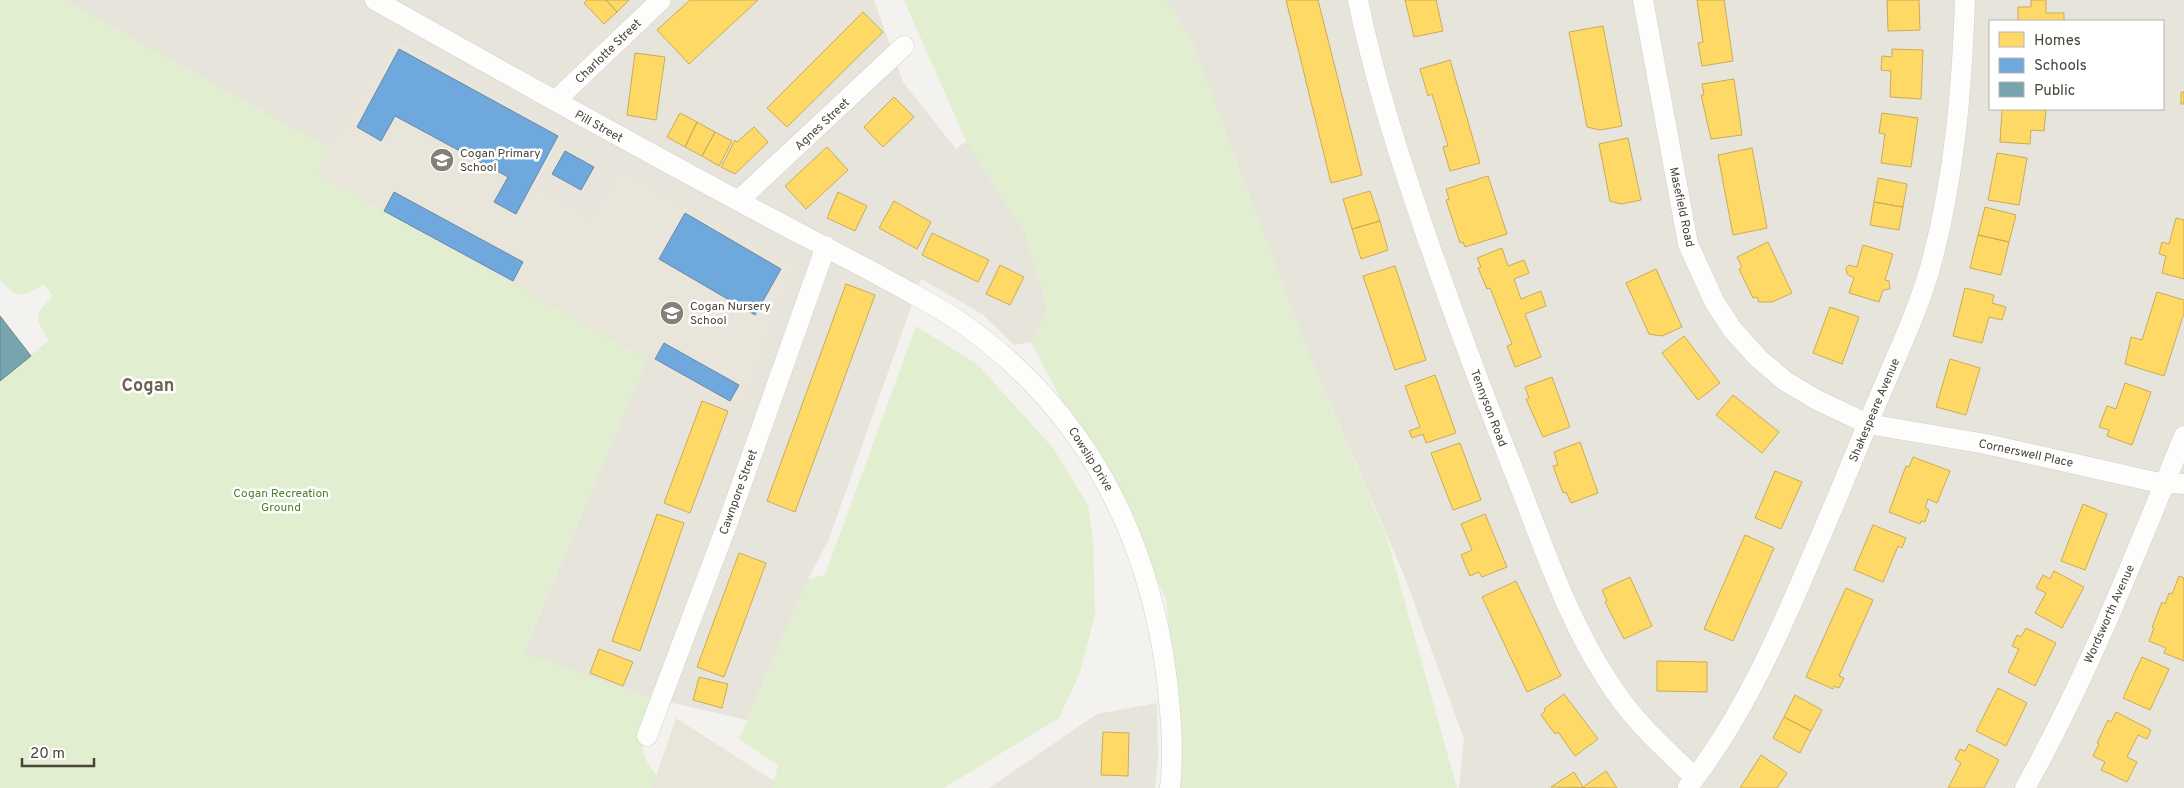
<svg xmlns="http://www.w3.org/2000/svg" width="2184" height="788" font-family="Overpass,sans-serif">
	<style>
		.residential { fill: #e7e4dc; fill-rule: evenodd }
		.education { fill: #eae5da }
		.green { fill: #e1eecf }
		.homes { fill: #ffd966; stroke: #c9ac58 }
		.schools { fill: #6fa8dc; stroke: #648aab }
		.public { fill: #76a5af; stroke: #69888c }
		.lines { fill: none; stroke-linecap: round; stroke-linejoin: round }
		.minor-casing { stroke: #d2d0cb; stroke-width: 21 }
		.minor { stroke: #fdfdfc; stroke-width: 20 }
		.labels { text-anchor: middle; stroke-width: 5; stroke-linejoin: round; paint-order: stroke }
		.street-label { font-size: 12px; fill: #4b4439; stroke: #fff }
		.poi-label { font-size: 12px; fill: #4b4439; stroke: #fff; text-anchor: start }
		.park-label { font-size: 12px; fill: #4a7f2a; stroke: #fff }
		.district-label { font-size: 18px; font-weight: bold; fill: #6e6250; stroke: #fff }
	</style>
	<rect width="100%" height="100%" fill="#f4f2ee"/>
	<!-- residential -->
	<path class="residential" d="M64,0h810l29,82 53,67 10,-8 60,93 22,78 -17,30 -17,3 -32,-31 -61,-35 -92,260 -21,40 -61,141 -96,-22 -128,-45 124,-294 94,53 -119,-243 -30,53 -59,-36 11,-17 8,4 18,-33 -179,-100 -61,109z
		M1166,0h1018v788h-725l5,-49 -60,-164 -97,-225 -116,-311zM1990,21h173v88h-173z
		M1157,703l1,58 -3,27h-166l108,-74z"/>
	<!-- education -->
	<path class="education" d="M390,40l181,100 -19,34 -9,-5 -10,17 59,36 30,-53 173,97 -54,147 -425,-240z
		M676,718l98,63 -2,7h-120z"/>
	<!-- green -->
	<path class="green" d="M0,0h64l10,5 256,144 -14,24 331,186 -124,293 128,46c-9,26 -17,55 6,77l-5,13h-652v-407l49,-41c-15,-22 -15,-25 4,-44l-10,-12c-20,15 -28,14 -43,-5z
		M904,0h262l25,39 116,311 80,188 70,250h-277l2,-31 -16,-159 -135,-256 17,-30 -22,-78 -60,-93z
		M916,326l62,39 75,83 35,57 5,34 2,76 -16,60 -20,43 -115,70h-172l6,-23 -39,-26 69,-160 17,-4z"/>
	<!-- homes -->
	<path class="homes" d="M587,0h19l11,12 -13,12 -20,-21z
		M606,0h23l-12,12z
		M690,0h68l-69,64 -32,-34z
		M1286,0h32l44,175 -31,8z
		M1405,0h31l7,31 -29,6z
		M1697,0h27l9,61 -31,5 -4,-23 5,-1z
		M1887,0h32l1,30 -32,1z
		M2031,0h15v13h18v8h-46v-14h13z
		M863,12l20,20 -96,95 -20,-19z
		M1603,26l19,100 -22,4 -13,-3 -18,-95z
		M1892,49l31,1 -2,49 -31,-2 1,-26 -10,-1 1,-14 10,1z
		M635,53l30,4 -9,63 -29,-5z
		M1450,60l30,103 -30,8 -7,-24 5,-1 -16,-52 -4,2 -8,-27z
		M1734,79l8,56 -31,4 -10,-44h3l-2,-11z
		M2181,92h3v12h-3z
		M894,97l20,20 -31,30 -19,-20z
		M2002,109l44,1 -2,21 -13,-1 -1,14 -30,-2z
		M680,113l17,9 -12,25 -18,-10z
		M1882,113l36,5 -7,49 -30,-4 4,-29 -6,-1z
		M697,122l18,10 -13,24 -17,-9z
		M754,127l14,15 -33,32 -14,-7 14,-27 2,2z
		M715,132l17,9 -13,25 -17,-10z
		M1628,138l13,62 -20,4 -11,-3 -11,-57z
		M827,147l21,23 -42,39 -21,-23z
		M1752,148l15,80 -34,7 -15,-80z
		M1997,153l30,5 -8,47 -31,-5z
		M1488,176l19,58 -42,13 -2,-5 -3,1 -14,-43 3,-1 -3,-10z
		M1878,178l29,6 -4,23 -29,-5z
		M1370,191l10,30 -28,8 -9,-30z
		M838,192l29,14 -12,25 -28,-13z
		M894,201l37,21 -14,27 -38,-21z
		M1874,202l29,5 -4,23 -29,-5z
		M1985,207l31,8 -7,27 -31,-7z
		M2176,218l8,2v59l-22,-6 4,-17 -7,-2 3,-12 7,2z
		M1380,221l8,29 -27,9 -9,-30z
		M932,233l57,27 -11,22 -56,-27z
		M1978,235l31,7 -8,33 -31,-7z
		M1768,242l24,51 -20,9h-13l-2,-5 -4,1 -14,-29 3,-2 -5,-10z
		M1863,245l30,9 -8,26 4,1 1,8 -7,1 -4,12 -30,-9 5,-15 -7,-4 -1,-6 3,-3 8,2z
		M1502,248l6,18 16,-6 5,13 -15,6 7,20 20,-8 5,15 -21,8 16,43 -26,10 -8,-21 5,-2 -22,-56 -3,1 -9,-21 3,-1 -4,-9z
		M1000,265l24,12 -14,28 -24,-11z
		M1395,266l31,94 -31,10 -32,-94z
		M1656,269l26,58 -20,9 -13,-2 -23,-51z
		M846,284l29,11 -80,217 -28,-11z
		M1965,288l29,7 -2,8 14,4 -4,13 -13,-3 -7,26 -29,-7z
		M2157,292l27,8v13l-20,63 -39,-12 6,-27 11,3z
		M1830,307l29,10 -17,47 -29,-11z
		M1684,336l36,47 -22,17 -36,-47z
		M1950,359l30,9 -14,47 -30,-8z
		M1435,375l21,58 -30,10 -3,-9 -11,4 -3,-7 11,-4 -15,-41z
		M1552,377l18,50 -27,10 -17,-38 3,-1 -4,-11z
		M2125,383l26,9 -19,53 -25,-9 2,-6 -10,-3 8,-21 9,3z
		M1733,395l46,37 -17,21 -46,-38z
		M702,401l26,10 -38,102 -26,-10z
		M1580,442l18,51 -27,10 -5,-11 -3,1 -10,-27 5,-1 -4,-13z
		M1460,443l21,57 -28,10 -22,-57z
		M1913,457l37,14 -13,32 -9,-4 -3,9 4,2 -4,12 -4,-1 -1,3 -31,-12 17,-46 3,1z
		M1775,471l27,11 -21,47 -26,-11z
		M2083,504l24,10 -22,56 -24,-9z
		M657,514l27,9 -44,128 -28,-10z
		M1485,514l22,53 -25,10 -3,-5 -9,4 -9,-21 11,-5 -11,-26z
		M1873,525l33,13 -4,10 -4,-2 -15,36 -29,-12z
		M1745,535l29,13 -41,93 -29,-12z
		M739,553l27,10 -42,114 -27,-10z
		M2054,571l30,16 -22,41 -27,-15 11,-20 -10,-5 7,-13 7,4z
		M2179,576l5,2v83l-20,-8 2,-5 -17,-7 5,-13 -2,-1 10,-25 3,2 4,-11 3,1z
		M1630,577l22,49 -28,13 -19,-37 2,-1 -5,-11z
		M1516,581l45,95 -34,16 -45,-95z
		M1846,588l27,12 -34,76 5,2 -5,10 -5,-2 -1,3 -27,-12z
		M2026,628l30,15 -21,43 -27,-14 11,-23 -7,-3 5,-11 4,2z
		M599,649l34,13 -10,24 -33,-13z
		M2142,657l27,12 -19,41 -27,-12z
		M1657,661l50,1v30l-50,-1z
		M699,677l29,7 -6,24 -29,-8z
		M1998,688l29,15 -21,43 -30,-15z
		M1564,694l34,45 -23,17 -17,-24 -3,2 -14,-19 4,-4 -1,-2z
		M1795,695l27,15 -11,21 -27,-14z
		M2116,712l35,18 -4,9 -9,-4 -11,22 10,5 -10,20 -26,-12 4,-8 -12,-6 6,-12 -2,-1 11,-23 3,2z
		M1784,717l27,14 -11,22 -27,-15z
		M1103,732l26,1 -1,43 -27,-1z
		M1969,744l30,16 -15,28h-36l13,-25 -6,-4 5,-10 5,2z
		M1761,755l26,18 -10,15h-37z
		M1606,771l11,17 -66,-1 23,-15 9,15z"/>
	<!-- schools -->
	<path class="schools" d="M399,49l159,87 -42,78 -22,-12 14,-25 -113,-61 -14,25 -24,-14z
		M565,151l29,16 -13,23 -29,-16z
		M394,192l129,70 -10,19 -129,-70z
		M685,213l96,56 -26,46 -96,-56z
		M664,343l75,42 -9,16 -75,-42z"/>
	<!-- public -->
	<path class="public" d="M0,316l31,40 -31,25z"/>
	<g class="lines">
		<!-- minor casing -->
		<g class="minor-casing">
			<path id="minor" d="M375,0c119,67 239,134 360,199 53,29 107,56 160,85 23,13 47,25 68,40 121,85 186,210 204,356 4,36 7,71 3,108
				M1358,0c16,79 41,156 67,232 28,81 58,162 90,242 30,76 57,160 106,226 21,29 49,53 74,78
				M1643,0l45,244 27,59 17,26 26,29 27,23 32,19 51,24 118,20 169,38 29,2
				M555,101l106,-101
				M738,201l166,-155
				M647,736l81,-214 98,-276
				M1688,787c59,-75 97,-167 134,-254 20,-46 38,-92 58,-138 19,-45 41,-91 53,-138 22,-85 29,-170 32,-257
				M2025,788c63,-112 110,-233 159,-352"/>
		</g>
		<!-- minor -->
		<use href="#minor" class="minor"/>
	</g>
	<!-- icons -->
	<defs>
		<g id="school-disc" transform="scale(1.25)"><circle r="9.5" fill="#868178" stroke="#fff"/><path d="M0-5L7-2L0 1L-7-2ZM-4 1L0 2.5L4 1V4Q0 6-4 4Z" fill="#fff"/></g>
	</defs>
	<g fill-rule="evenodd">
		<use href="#school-disc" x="442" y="160"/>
		<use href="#school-disc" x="672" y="313"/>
	</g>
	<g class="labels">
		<!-- street labels -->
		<g class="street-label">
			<text transform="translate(608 51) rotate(-44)" y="4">Charlotte Street</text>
			<text transform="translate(822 124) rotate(-43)" y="4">Agnes Street</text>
			<text transform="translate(599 126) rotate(29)" y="4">Pill Street</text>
			<text transform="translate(1682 207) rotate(78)" y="4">Masefield Road</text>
			<text transform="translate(1489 408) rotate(69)" y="4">Tennyson Road</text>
			<text transform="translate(1874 410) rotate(-67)" y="4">Shakespeare Avenue</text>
			<text transform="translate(2026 453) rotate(12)" y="4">Cornerswell Place</text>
			<text transform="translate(1091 459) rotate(58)" y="4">Cowslip Drive</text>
			<text transform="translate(738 492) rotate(-70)" y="4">Cawnpore Street</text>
			<text transform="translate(2109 614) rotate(-66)" y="4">Wordsworth Avenue</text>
		</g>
		<!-- poi labels -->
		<g class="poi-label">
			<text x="460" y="157">Cogan Primary<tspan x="460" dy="14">School</tspan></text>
			<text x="690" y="310">Cogan Nursery<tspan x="690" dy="14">School</tspan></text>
		</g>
		<!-- park labels -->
		<g class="park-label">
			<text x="281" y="497">Cogan Recreation<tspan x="281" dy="14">Ground</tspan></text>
		</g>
		<!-- district labels -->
		<g class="district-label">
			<text x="148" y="391">Cogan</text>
		</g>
	</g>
	<!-- legend -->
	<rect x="1989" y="20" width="175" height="90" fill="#ffffff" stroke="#b7b4b0"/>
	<rect x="1999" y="32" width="25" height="15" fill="#ffd966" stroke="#b7b4b0"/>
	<text x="2034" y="45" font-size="15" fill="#4b4439">Homes</text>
	<rect x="1999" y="58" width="25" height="15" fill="#6fa8dc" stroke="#b7b4b0"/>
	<text x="2034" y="70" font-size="15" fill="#4b4439">Schools</text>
	<rect x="1999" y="82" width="25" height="15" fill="#76a5af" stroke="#b7b4b0"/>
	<text x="2034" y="95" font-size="15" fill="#4b4439">Public</text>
	<!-- scale -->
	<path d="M22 758v8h72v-8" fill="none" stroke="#4b4439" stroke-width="2.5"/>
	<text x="30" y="758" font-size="15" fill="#4b4439" stroke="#ffffff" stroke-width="4" paint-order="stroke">20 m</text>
</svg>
